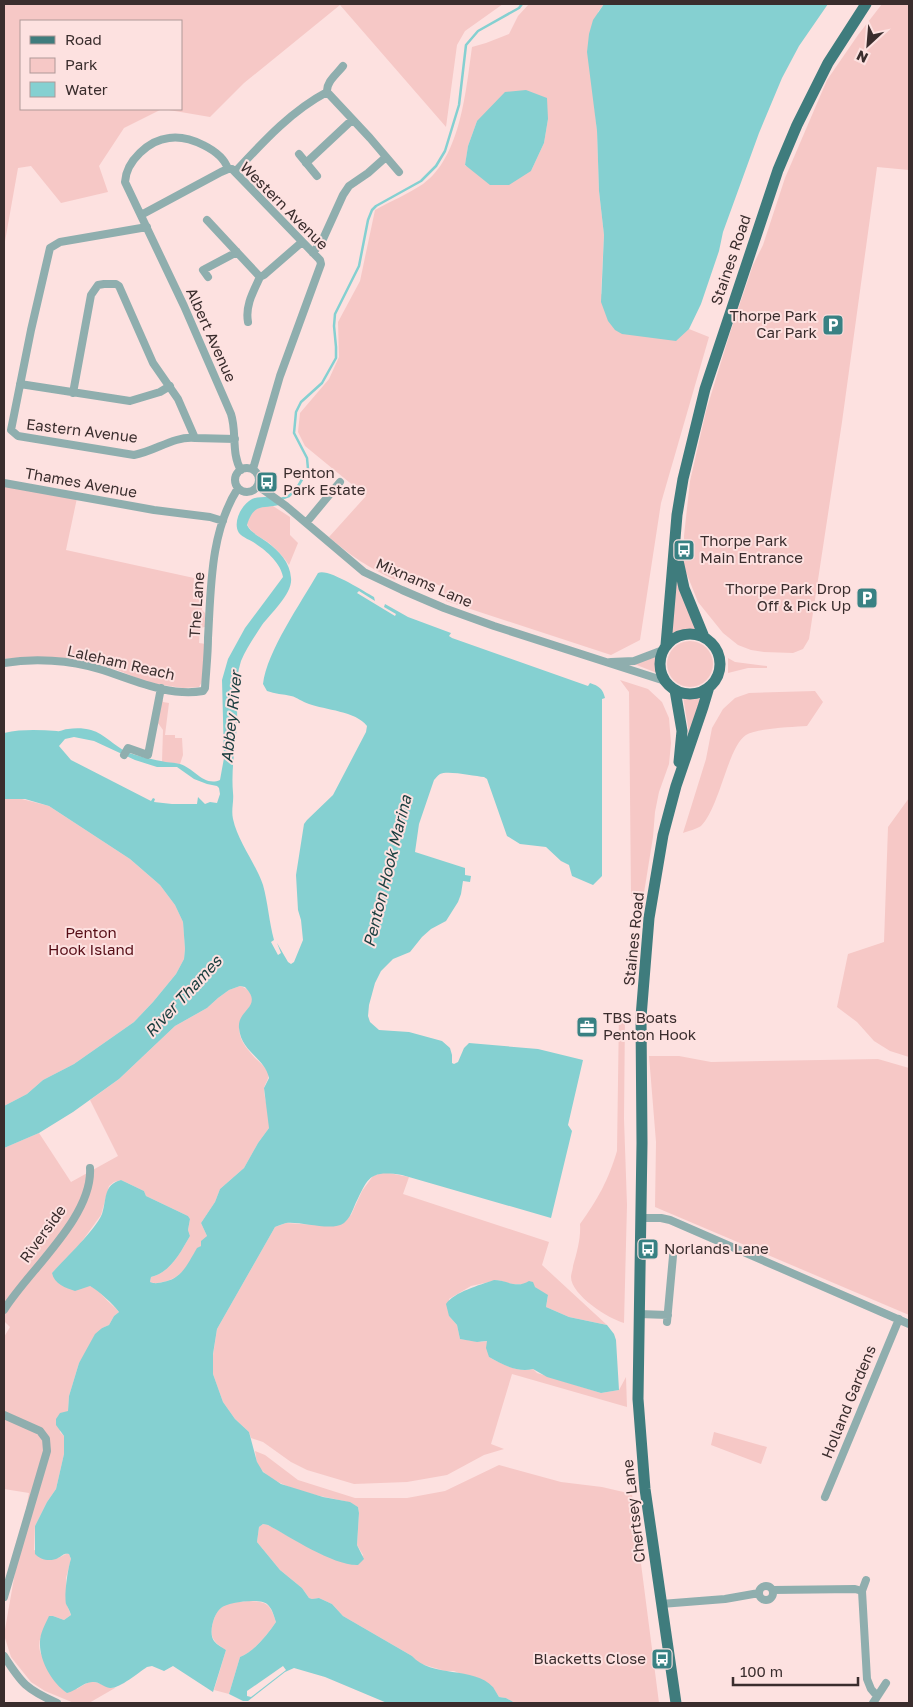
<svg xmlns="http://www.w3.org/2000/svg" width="913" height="1707" font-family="'Golos Text',sans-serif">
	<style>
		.green { fill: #f6c8c6; fill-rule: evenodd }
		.water { fill: #85d0d1; fill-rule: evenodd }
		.pier { fill: #fde1e0 }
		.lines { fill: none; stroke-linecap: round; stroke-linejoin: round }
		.stream { stroke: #85d0d1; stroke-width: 2.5 }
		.street { stroke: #8faeae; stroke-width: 8 }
		.primary { stroke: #3f7c7d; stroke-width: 11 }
		.labels { text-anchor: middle; stroke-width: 4; stroke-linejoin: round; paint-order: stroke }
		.street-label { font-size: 15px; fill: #3a2d2d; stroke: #fde1e0 }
		.poi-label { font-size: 15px; fill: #3a2d2d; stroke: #fde1e0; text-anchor: start }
		.park-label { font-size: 15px; fill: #560d16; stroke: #fde1e0 }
		.water-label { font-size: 16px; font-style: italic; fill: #193d3e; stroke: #fde1e0 }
	</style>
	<rect width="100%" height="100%" fill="#fde1e0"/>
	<!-- green -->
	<path class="green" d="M4,4h499l-38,27 -8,14 -11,82 -106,-122 -96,78 -34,34 -47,-8h18v-88h-160v88h141l-38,19 -25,38 9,26 -47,11 -30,-37 -13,2 -14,79z
		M529,4h75l-6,8 -4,90 3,29 2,60 5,44 -3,59 80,41 8,-6 20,8 -48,166 -21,137 -29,15 -165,-54 -3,-14 -42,-17 -6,10c-27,-13 -43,-23 -66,-43l37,-41 -61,-50 -7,-14 2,-19 29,-34 10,-22 -1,-35 22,-41 15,-71c16,-9 33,-16 48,-26 38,-27 43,-95 49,-137l14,-4 23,-9 9,-18zM548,119l-4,24 -13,28 -66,-5 3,-20 9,-25z
		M882,4h27v166l-32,-3 -35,255 -33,217 -6,10 -10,4 -29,-1 -13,-2 -13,-5 -15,-12 -25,-31 -14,-35v-31l6,-55 16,-70 23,-75 24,-71 10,-20 22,-67 42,-98 31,-45z
		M4,485l73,13 -11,52 128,28 -1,21 10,-3 -1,14 3,3v14l-5,1 -1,15 7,1 -3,36 -4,7 -16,1 -34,-5 -34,-14 -36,-9 -51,-3 -24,2z
		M273,506l17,11v18l8,8 -9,22c-5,-8 -12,-15 -20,-22 -8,-6 -18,-9 -22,-19 5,-16 9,-17 26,-18z
		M675,571l21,59 -18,2 -8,4z
		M667 664a23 23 0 1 1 46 0a23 23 0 1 1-46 0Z
		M657,656l-2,10 2,7 -23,-9z
		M728,658l7,4 32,4v2h-19l-20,5z
		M620,680l28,9 14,13 7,16 2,25 -2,21 -10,28 -4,20 -2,25 -10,62 -12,-3 -2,-204z
		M815,691l8,11 -16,24c-15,1 -49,2 -61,9 -18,11 -26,72 -45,91 -4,3 -13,5 -18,7l23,-74 6,-31 11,-19 12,-11 14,-5z
		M683,697h19l-13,36z
		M161,700h2v2l6,1 -4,32h10v3h7l1,17 -3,9 -18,-2 1,-32 -5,-7z
		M18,798l31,8 81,53 30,26 15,20 8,17 2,27 -1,10 -8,15 -23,28 -19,20 -60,42 -31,16 -16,14 -23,12v-307z
		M909,798v259l-19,-6 -16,-10 -17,-19 -20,-15 11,-53 36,-12 4,-115z
		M240,986c8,2 12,8 13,16 -18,24 -19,33 2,56 5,4 10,9 13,14 2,8 -4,11 -4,18 1,13 7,26 5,38l-11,15 -14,25 -24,21 -5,13 -14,21 6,13c-12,18 -22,43 -45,46 -5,1 -7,2 -12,0l1,-5c20,-5 29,-24 39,-41l-2,-6 2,-11 -2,-3 -42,-20 -2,-5 -23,-11 -7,2 -5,4 -8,29 -21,29 -28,29c11,4 36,10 45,17 5,4 9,10 14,14 3,3 5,4 8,8l-5,4 -5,9 -7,3 -23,35 -10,33 -1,16 -8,20 4,4v18l-8,35 -9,13 -12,24 -1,24 24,8 8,-4h3l2,5 -5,19v25l5,12 -7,5 -11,-4c-8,11 -19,26 -11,40 4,7 28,27 35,33 20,-14 19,-3 38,-1l-26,15h-15l-29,-12 -14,-9 -20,-25 -7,-22 25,-142 -25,-4v-152l6,-10 -6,-6v-173l35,-15 32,49 47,-26 -28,-56 29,-21 56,-53 32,-18 11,-10 11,-8z
		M619,1012l6,2 -1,105 3,86 -3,118c-15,-4 -53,-28 -53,-46 0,-3 2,-8 2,-11 4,-14 8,-28 7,-42 18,-25 28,-43 37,-73z
		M649,1056h30l32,6 167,-3 31,9v247l-254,-108 1,-65z
		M384,1172l25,5 -6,17 146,48 -7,23 65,60 -38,-8 -23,-10 2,-11 -13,-9 -10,-3h-14l-13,-4 -27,6 -22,13v17l8,9 3,14 21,3 7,-1 1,16c13,7 29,16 44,12l4,4 64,20 18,-3 7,-13 1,30 -115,-33 -21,70 13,5 -20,6 -37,20 -40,7 -53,2 -47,-14 -16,-8 -28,-20 -12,-4 -2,-6 -14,-13 -12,-17 -10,-28v-19l4,-26 58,-102 11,-4 46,3 19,-11 11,-24 11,-15z
		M714,1432l53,15 -6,17 -50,-19z
		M255,1451l10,4 33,25 57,18h52l38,-7 54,-26 62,17 41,5 30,7 27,209h-144l-9,-5 -7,-1 -7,-11 -38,-15h-9l-27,-8 -6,-7 -69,-40 -11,-12 -13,-6 -7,1 -3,-1 -7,-10 -22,-18 -23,-28 2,-15 4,-3 5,1 53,29 34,11 8,-10 -6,-10 2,-32 -1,-6c-10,-7 -22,-7 -33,-10 -20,-4 -59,-14 -68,-34 -1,-4 -1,-8 -2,-12z
		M249,1601c19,1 21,3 27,21 -9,13 -21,29 -36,35l-11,37 -15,-4 12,-40c-4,-3 -9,-5 -12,-10 -6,-7 0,-28 8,-33 6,-5 19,-5 27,-6z"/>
	<!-- water -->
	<path class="water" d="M604,4h224l-29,42 -17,32 -23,55 -36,99 -4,19 -18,53 -12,25 -13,12 -54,-7 -7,-4 -7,-9 -7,-19 3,-67 -5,-44 -2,-60 -10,-79 2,-18 4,-14z
		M526,90l21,8 1,21 -4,24 -13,28 -22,14h-19l-25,-20 3,-19 9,-25 28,-29z
		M268,497l11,8c-18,4 -25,-2 -32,20 4,8 12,11 20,17 12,9 23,20 24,36 2,15 -20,35 -29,47 -7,11 -16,24 -21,36 -7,21 -3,43 -4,64 -2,23 -6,45 -4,68 1,9 -2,17 0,26 5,23 22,43 30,66 5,18 6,37 11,55l-3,2 7,13 3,-2 -4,-10 11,19 3,2 3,-2 9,-22 -2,-20 -3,-10 -2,-35 8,-51 3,-4 26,-25 33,-63 1,-6c-11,-15 -42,-16 -58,-22 -7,-2 -12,-7 -18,-8 -8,-2 -16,-2 -24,-5l-4,-7c4,-33 38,-81 55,-111 10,-5 45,18 56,24l1,4 -16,-10 -2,2 38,23 1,-2 -12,-7 1,-3 23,13 43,16 -2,3 3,2 136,48 2,-3c9,3 13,6 15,15l-3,1v177l-9,9 -21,-9 -3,-11 -8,-4 -15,-14 -26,-3 -13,-8 -20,-57 -3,-2c-9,-1 -37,-7 -44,-3 -3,2 -4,4 -6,6l-15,44 -4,28 50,16v7l6,1 -1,6 -7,-1 -2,13 -3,8 -12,19 -15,8 -9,8 -12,15 -17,7 -12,12 -6,12 -6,22 -1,11 2,6 9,8 30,2 33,9 8,7 2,7v8l2,1 4,-2 6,-14 5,-5 69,6 45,11 -15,65 4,6 -21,87 -149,-43c-34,-5 -34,3 -48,32 -2,5 -5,12 -10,16 -12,9 -43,-2 -58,0 -4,1 -8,3 -11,4l-58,102 -4,25v20l10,28 12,17 14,13 8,30 6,10 18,12 42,13 27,5 8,5 1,6 -2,32 7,14 -6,6c-24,1 -68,-28 -90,-40l-5,-1 -4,3 -2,15 23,28 22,18 7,10 3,1 7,-1 13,6 11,12 69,40c19,22 62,10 81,31 2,3 4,7 6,10l7,1 9,5h-128l-62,-26 -31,-9 -9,4 -37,29h-5l-14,-7 11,-37c15,-6 27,-22 36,-35 -2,-6 -4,-14 -9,-18 -7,-6 -39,-2 -46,4 -7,5 -13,25 -7,33 3,4 8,6 12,9l-13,42 -40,-26 -9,5 -12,-5 -5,1c-9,6 -28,22 -37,21 -7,-1 -11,-7 -18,-6 -10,1 -16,9 -25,11 -15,-10 -28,-33 -27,-51 0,-9 5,-17 9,-26h4l11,4 7,-5c-1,-4 -3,-7 -5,-11 -2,-9 2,-37 5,-45l-2,-5c-6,-1 -6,2 -11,4 -7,4 -18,2 -23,-4v-28l12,-24 9,-13 8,-35v-18l-8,-11v-6l4,-6 8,-2 1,-15 10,-33 16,-29 7,-6 7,-3 5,-9 5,-4c-6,-8 -20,-21 -29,-26l-15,5c-9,-3 -21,-7 -23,-18 14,-16 42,-41 50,-59 5,-15 1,-29 19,-34l23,11 2,5 42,20 2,3 -2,11 2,6c-10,17 -19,36 -39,41l-1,5c5,2 8,1 13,0 19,-3 25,-19 34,-34l4,-2v-5l6,-5 -6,-13 14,-21 5,-13 24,-21 14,-25 11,-15 -5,-40 5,-10c-4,-20 -28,-26 -30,-50 -2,-19 25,-21 6,-41l-5,-1 -11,4 -11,8 -11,10 -32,18 -56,53 -46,33 -34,21 -35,15v-42l23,-12 16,-14 31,-16 60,-42 19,-20 23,-28 8,-15 1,-10 -2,-27 -8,-17 -15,-20 -30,-26 -81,-53 -24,-7h-21v-66c18,-4 35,-3 53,-2 4,1 7,-2 11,-2 7,-1 16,-1 23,1 14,4 23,16 36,22 10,4 23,7 34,9 6,2 13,1 19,3 14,4 24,23 40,16l4,-22 -2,-78 6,-21 17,-31 38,-51c-2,-13 -16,-26 -27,-33 -5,-4 -13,-6 -17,-11 -7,-11 3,-29 13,-34 5,-2 10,-2 16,-2zM74,737l20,4 41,19 22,7h20l17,12 13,5 10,2 2,2 1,6 -3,9 -7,-1 -5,2 -7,-7 -1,7h-25l-18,-2 1,-3 -2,-1 -2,3 -80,-41 -12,-14 6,-7z
		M494,1280c12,0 23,9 35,1l4,1 2,5 13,8 -2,12 23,10 38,8 7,9 2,6 3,50 -18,3 -54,-16 -14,-8c-16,4 -31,-5 -44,-12l-3,-9 1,-7 -10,1 -17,-3 -3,-14 -8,-9 -3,-12c8,-12 34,-19 48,-24z"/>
	<!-- pier -->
	<path class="pier" d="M283,1666l3,4 -35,27 -4,-1v-5z"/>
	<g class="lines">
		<!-- stream -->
		<path class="stream" d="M281,499l8,-3 8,-8 11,-19 -1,-11 -13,-25 2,-21 5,-10 21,-19 14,-25v-11l-2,-21 1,-12 24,-48 9,-46 4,-10 4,-4 45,-25 15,-15 9,-15 14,-46 7,-60 12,-14 41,-23 3,-4"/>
		<!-- street -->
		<path class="street" d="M343,66c-6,8 -17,16 -16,26l43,46 29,34
			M299,154l18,22
			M306,163l46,-43
			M228,169c-6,-19 -39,-34 -59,-31 -20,2 -43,23 -44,44l59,124 47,108c6,18 0,40 10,56
			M236,171c27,-29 55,-60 91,-79
			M141,215l80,-43 7,-3h4l88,91 1,4 -41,112 -27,93
			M207,220l53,57 4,-2 38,-33
			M147,227l-87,15 -10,6 -19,82 -20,100 7,6 116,19c22,-4 39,-19 61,-17
			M313,253l10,-14 20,-44 6,-9 19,-13 18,-16
			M208,277l-5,-7 34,-18
			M248,322c-3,-16 5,-30 12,-45
			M20,384l110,17 30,-9 10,-6
			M73,393l18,-98 7,-10 6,-1h12l3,2 34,77 25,36 17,39 40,1
			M235 480a12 12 0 1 1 24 0a12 12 0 1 1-24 0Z
			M4,483l150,27 56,7 13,4
			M258,486l28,20 78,66 38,18 42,18 50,18 171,55
			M306,523l34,-41
			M611,662l23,-1 29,-11
			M4,663c30,-5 66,-3 95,6 33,10 68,28 104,22l2,-3c1,-17 3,-34 3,-50 3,-50 2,-106 30,-150
			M124,755l4,-7 20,7 13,-67
			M640,1218h21l9,2 239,104
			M4,1310c24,-39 89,-93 86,-142
			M639,1314l29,1
			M667,1322l6,-66
			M4,1415l36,16 6,8 1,12 -43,146
			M825,1497l74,-178
			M866,1580l-4,11 5,88 4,10 6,7
			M759 1593a7 7 0 1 1 14 0a7 7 0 1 1-14 0Z
			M773,1590l82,-1 7,2
			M661,1604l64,-5 34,-6
			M4,1656c18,28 22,33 53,47
			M873,1703l13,-20"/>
		<!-- primary -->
		<path class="primary" d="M677,556l7,32 20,49
			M660 664a30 30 0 1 1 60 0a30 30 0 1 1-60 0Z
			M666,645l11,-130 6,-36 22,-90 73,-219 19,-45 31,-62 38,-59
			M675,690l7,41 -3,31
			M676,1703l-31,-214 -7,-90 4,-256 -1,-126 8,-99 14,-83 13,-49 27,-79 6,-20"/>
	</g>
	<!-- icons -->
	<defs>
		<g id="parking-square" transform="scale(1.125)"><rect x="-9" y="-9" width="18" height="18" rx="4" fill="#388183" stroke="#fde1e0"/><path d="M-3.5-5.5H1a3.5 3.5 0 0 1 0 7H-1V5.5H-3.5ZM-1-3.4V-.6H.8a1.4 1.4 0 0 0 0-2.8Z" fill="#fff"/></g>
		<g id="bus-square" transform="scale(1.125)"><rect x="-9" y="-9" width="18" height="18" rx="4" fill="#388183" stroke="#fde1e0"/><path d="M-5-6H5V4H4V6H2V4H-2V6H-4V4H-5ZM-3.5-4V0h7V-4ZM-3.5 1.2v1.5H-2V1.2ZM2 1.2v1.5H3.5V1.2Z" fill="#fff"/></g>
		<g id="office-square" transform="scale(1.125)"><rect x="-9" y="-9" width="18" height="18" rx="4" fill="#388183" stroke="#fde1e0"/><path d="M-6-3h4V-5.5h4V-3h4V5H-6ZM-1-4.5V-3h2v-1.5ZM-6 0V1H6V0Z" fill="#fff"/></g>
	</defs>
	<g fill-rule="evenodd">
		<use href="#parking-square" x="833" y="325"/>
		<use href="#bus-square" x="267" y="482"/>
		<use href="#bus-square" x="684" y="550"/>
		<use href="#parking-square" x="867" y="598"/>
		<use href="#office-square" x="587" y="1027"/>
		<use href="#bus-square" x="648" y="1249"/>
		<use href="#bus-square" x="662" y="1659"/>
	</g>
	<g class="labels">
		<!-- street labels -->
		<g class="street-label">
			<text transform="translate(284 206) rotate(45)" y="5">Western Avenue</text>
			<text transform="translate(731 260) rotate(-71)" y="5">Staines Road</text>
			<text transform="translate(211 335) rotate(66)" y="5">Albert Avenue</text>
			<text transform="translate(82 431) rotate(7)" y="5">Eastern Avenue</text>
			<text transform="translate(81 483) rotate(10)" y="5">Thames Avenue</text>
			<text transform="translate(424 583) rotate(23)" y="5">Mixnams Lane</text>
			<text transform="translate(197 605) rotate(-86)" y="5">The Lane</text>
			<text transform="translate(121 663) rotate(13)" y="5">Laleham Reach</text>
			<text transform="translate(634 939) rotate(-84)" y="5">Staines Road</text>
			<text transform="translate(43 1234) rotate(-54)" y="5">Riverside</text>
			<text transform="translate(849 1402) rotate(-68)" y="5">Holland Gardens</text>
			<text transform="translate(634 1511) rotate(-97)" y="5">Chertsey Lane</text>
		</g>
		<!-- poi labels -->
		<g class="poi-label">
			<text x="817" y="321" text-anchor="end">Thorpe Park<tspan x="817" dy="17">Car Park</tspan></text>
			<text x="283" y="478">Penton<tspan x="283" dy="17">Park Estate</tspan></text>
			<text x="700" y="546">Thorpe Park<tspan x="700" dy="17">Main Entrance</tspan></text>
			<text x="851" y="594" text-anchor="end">Thorpe Park Drop<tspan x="851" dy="17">Off &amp; Pick Up</tspan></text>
			<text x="603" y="1023">TBS Boats<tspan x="603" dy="17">Penton Hook</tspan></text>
			<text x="664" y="1254">Norlands Lane</text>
			<text x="646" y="1664" text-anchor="end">Blacketts Close</text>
		</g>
		<!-- park labels -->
		<g class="park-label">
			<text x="91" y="938">Penton<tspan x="91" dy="17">Hook Island</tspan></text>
		</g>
		<!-- water labels -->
		<g class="water-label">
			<text transform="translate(231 717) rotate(-84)" y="6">Abbey River</text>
			<text transform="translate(387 871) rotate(-76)" y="6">Penton Hook Marina</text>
			<text transform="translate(183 996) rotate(-47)" y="6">River Thames</text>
		</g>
	</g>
	<!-- border -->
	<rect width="913" height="1707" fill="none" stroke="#3a2d2d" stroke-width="10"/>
	<!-- legend -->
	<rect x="20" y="20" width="162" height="90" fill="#fde1e0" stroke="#af9998"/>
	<rect x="30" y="36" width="25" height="8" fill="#3f7c7d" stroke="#af9998"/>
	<text x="65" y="45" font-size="15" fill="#3a2d2d">Road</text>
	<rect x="30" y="58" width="25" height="15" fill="#f6c8c6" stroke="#af9998"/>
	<text x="65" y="70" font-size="15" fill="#3a2d2d">Park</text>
	<rect x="30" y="82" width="25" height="15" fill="#85d0d1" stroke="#af9998"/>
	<text x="65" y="95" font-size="15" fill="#3a2d2d">Water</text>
	<!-- north arrow -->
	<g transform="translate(868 45) rotate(206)" stroke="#fde1e0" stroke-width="4" paint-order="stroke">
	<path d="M0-4L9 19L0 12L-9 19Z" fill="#3a2d2d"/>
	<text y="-8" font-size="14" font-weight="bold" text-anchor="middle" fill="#3a2d2d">N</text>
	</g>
	<!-- scale -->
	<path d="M733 1677v8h125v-8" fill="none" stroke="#3a2d2d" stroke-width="2.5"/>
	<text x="740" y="1677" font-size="15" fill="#3a2d2d" stroke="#fde1e0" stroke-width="4" paint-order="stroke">100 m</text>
</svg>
